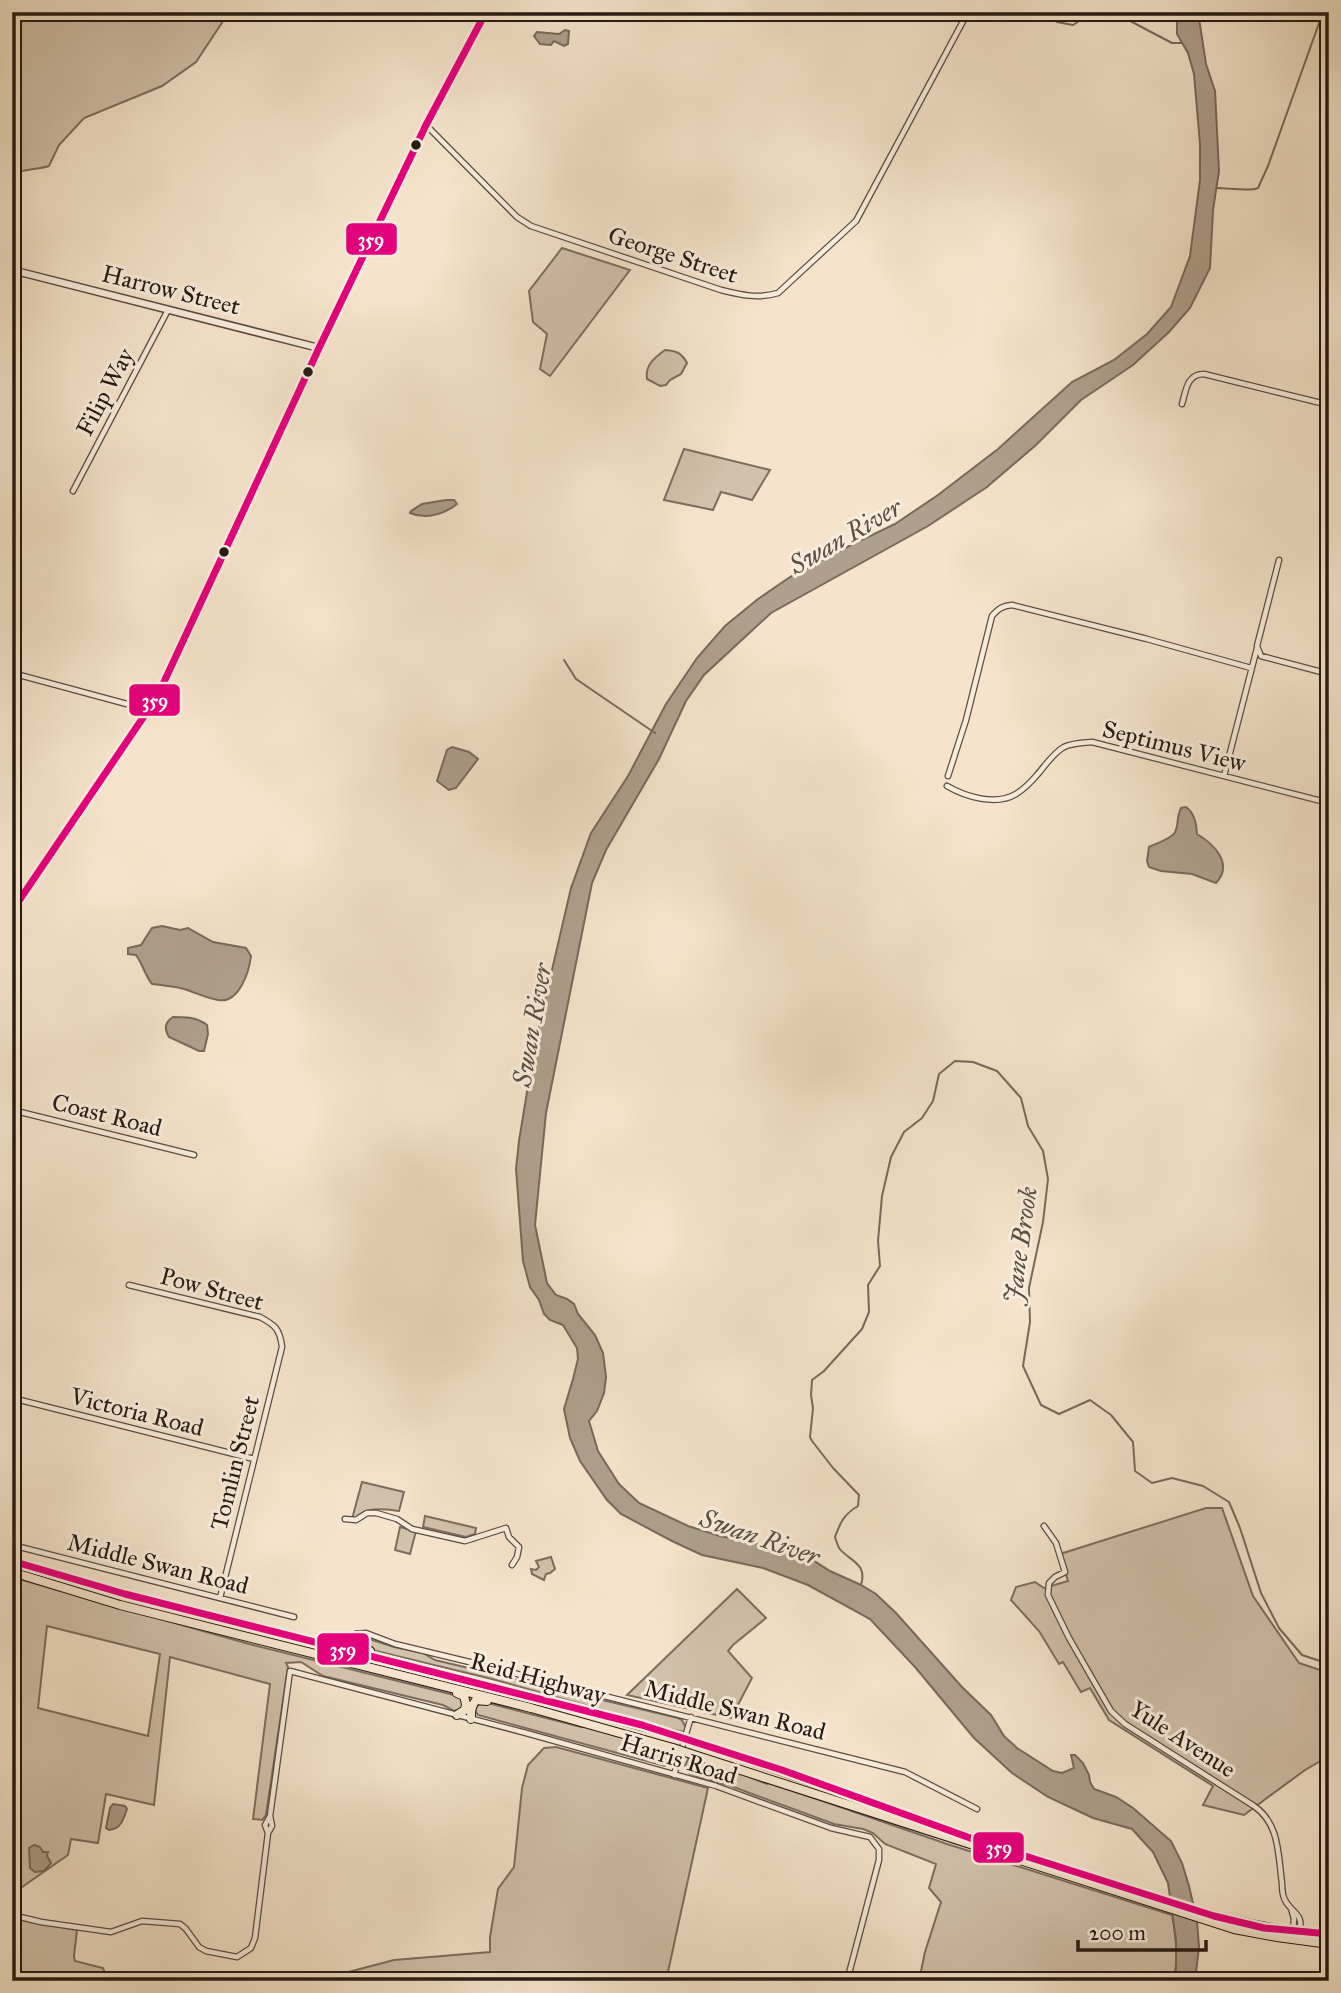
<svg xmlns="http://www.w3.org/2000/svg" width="1341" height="1993" font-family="'IM FELL Great Primer',serif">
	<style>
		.green { fill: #d2c1ab; stroke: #7c6d5e; stroke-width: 2; fill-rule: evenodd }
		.water { fill: #af9f8c; stroke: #78695b; stroke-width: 2 }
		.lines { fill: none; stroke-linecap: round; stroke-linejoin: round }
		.stream { stroke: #78695b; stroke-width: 2 }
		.minor-casing { stroke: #5a4c40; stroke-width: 7 }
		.tertiary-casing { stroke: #5a4c40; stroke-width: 9 }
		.primary-casing { stroke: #261911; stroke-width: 10 }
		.trunk-casing { stroke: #261911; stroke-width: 10 }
		.minor { stroke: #f8eddd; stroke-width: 4.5 }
		.tertiary { stroke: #f8eddd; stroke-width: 6 }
		.primary { stroke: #f5e4cb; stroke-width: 8 }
		.trunk { stroke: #f5e4cb; stroke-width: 8 }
		.trunk-bridge-casing { stroke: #261911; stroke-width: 10; stroke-linecap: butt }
		.trunk-bridge { stroke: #f5e4cb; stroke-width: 8 }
		.bus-1-casing { stroke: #f8eddd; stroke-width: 12 }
		.bus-1 { stroke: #e5007d; stroke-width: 7 }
		.bus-dot { fill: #261911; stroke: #f8eddd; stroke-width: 2.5 }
		.labels { text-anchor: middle; stroke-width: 6; stroke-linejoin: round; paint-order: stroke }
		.street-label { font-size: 24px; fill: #261911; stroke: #f8eddd }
		.water-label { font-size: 26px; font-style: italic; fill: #5d4f42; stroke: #f8eddd }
		.line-badge { stroke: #f8eddd; stroke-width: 2.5 }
		.badge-label { font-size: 19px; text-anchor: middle; font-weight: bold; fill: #fff }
	</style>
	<rect width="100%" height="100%" fill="#f5e4cb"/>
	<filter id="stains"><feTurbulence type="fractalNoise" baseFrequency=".00286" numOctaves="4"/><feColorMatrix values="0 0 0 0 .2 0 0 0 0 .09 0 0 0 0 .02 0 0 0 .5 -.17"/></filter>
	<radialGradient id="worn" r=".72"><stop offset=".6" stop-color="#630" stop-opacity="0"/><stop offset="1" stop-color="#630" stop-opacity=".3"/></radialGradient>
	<!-- green -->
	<path class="green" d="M12,12h217l-33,50 -34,24 -78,32 -25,27 -10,21c-13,4 -25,3 -37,8z
		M562,248l68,22 -80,106 -10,-7 7,-35 -14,-12 -4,-31z
		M665,350c11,1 16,2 22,13l-6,11 -11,6 -4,5 -6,1 -13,-7c-2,-14 7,-21 18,-29z
		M684,449l86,21 -18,30 -31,-8 -8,18 -49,-10z
		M362,1482l42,10 -5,19c-16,-2 -34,-5 -45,9l-2,-1z
		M1206,1508h16l31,88 46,67 30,10v83l-24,14 -61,45 -41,-10 10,-19 -104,-66 -19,-32 -9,4 -18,-30 -4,2 -20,-33 -28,-31 5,-13 19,-5 9,6 24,-7 -8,-27z
		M425,1516l51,12 -1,6 -9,3 -43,-10z
		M400,1527l16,4 -6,23 -15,-4z
		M551,1557l4,12 -5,4 -4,1 -2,6 -12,-6 -1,-5 5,1 3,-3 -3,-6z
		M12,1577l237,67 205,51 8,4 1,4 -2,6 -7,2 -11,-6 -120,-29 -22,-14 -15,1 2,4 -22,148 -4,5 -9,-1 17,-135 -100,-27 -16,148 -48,-11 -8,49 -27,-4 -3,16 -56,39zM47,1626l113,28 -12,82 -110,-28z
		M737,1589l29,29 -33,27 -5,6 24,27 -21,40 -104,-23z
		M366,1638l28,9 29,6 12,7 243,58 4,2 4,8 -2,4 -14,-3 -178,-50 -116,-28 -12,-6 -1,-6z
		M484,1702l97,25h10l83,25c-1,7 -2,11 -9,14l-187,-51 -3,-5 1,-4z
		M556,1747l152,41 -42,193h-352l80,-21 96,-8v-15l8,-48 16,-22 8,-79 6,-23 16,-17z
		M689,1757l43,13 35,14 1,-2 179,62 225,71c4,22 7,44 1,66h-254l6,-29 16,-50 -12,-14 7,-24 -51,-20 -12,-11 -10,-4 -29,-5 -106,-39 -28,-7 -11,-5 -4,-7z
		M12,1918l65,12 -3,26 1,5 28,7 5,13h-96z"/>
	<!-- water -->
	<path class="water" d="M1177,12h21l8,52 9,27 4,80 -6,39 -3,58 -20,40 -21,24 -36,33 -52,35 -45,45 -49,42 -59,39 -157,87 -67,62 -18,26 -27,58 -53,91 -14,33 -46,230 -11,112 12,58 9,12 11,4 7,5 4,10 17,21 8,18 3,24 -2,16 -7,18 -8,10 9,30 21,33 20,19 49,23 32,10 39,8 52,15 19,12 31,14 15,9 20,19 66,74 29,28 13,21 13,12 36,23 9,2 12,-5 -3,-13h4l8,8 6,12 1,7 4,7 22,8 17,11 38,33 11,22 7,23 8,35 2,26 -4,34h-22l3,-12v-29l-8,-57 -15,-31 -21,-23 -39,-11 -45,-21 -36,-24 -38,-35 -59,-71 -45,-48 -62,-34 -45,-17 -61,-13 -30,-14 -51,-27 -14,-14 -27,-39 -10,-23 -6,-29 9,-30 5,-20 -1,-11 -14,-23 -13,-5 -6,-6 -5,-14 -9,-13 -7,-26 -7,-92 3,-28 16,-98 36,-155 20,-55 37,-57 38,-72 31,-46 28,-32 33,-27 32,-22 51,-27 54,-26 43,-29 60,-46 74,-67 42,-22 33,-26 24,-27 19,-51 10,-76v-36l-6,-70 -6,-21 -11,-19z
		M565,30l4,1 -1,13 -4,2 -10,-5 -3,4 -11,-1 -6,-8 3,-4 22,2z
		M446,500h8l3,4c-13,10 -31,16 -47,9l1,-2 11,-7z
		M452,747l17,5 9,7 -22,29 -7,2 -12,-9 10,-31z
		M1186,807c8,5 11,18 11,27 17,10 37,30 19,49l-24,-9 -31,-3 -12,-4 -2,-6 2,-14c6,-3 24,-9 26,-15 4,-7 1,-14 6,-24z
		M162,926l18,4 8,-2 25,14 33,6 5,8c-2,16 -12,48 -33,44 -13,-2 -25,-9 -38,-12 -9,-2 -19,-3 -28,-4 -7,-9 -9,-19 -16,-29l-8,-1v-6l13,-3 11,-17z
		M173,1017c12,0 24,0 34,8l1,9 -4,17h-5l-30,-14c-5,-8 -4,-15 4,-20z
		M113,1804l12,2 2,3c-4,11 -6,20 -18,21l-3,-2 4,-20z
		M34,1845l6,2 3,5h5l-1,4 4,7 -7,8 -9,1 -5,-4 -1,-20z"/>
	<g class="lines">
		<!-- stream -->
		<path class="stream" d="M1048,12l9,10 16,3 20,-13
			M1110,12l5,1 57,30h10
			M1217,188c12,0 33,4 41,0l10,-22 55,-154
			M564,660l12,19 79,54
			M861,1585c7,-22 -12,-24 -22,-37 0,0 -4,-10 -4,-11 5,-14 9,-23 23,-31l1,-11 -26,-27 -21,-27 -2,-4 3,-29 -2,-13 1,-15 12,-9 38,-42 7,-17 -1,-27 12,-19 -2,-25 4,-45 9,-39 13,-25 18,-14 11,-17 6,-27 16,-13 18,1 24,9 24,27 7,28 15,25 5,28 -5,43 -14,66 1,34 -7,44 18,39 18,9 31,-14 21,15 22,27 2,29 17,12 20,-5 31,8 26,16 11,26 21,65 18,35 23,27 27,9"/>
		<!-- minor casing -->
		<g class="minor-casing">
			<path id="minor" d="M427,126l90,91 14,9 190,64c20,5 37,9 57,3l78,-72 112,-209
				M1182,404c4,-14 5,-30 22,-30l125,31
				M73,491l95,-181
				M1279,560l-22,86 4,10 68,18
				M12,673l137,37
				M948,776l18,-56 26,-104c6,-7 10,-10 20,-11l135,34 104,29
				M1224,776l33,-128
				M947,786c19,11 49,20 69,8 8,-5 15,-12 21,-19 8,-9 16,-22 27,-28 8,-4 19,-4 28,-5l237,61
				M1329,979l-4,15 4,8
				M12,1110l182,45
				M129,1285l131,32c15,8 20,12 22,30l-62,251
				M12,1398l242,61
				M345,1519l11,1 11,-7h9l21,6 15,10 53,12 41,-13 3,9 10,10 -2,10 -5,8
				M1044,1526l12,17 9,29 -10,5 -6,6 -1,12 21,43 42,73 14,13 129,82c26,18 24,49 28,77 0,5 0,12 3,17 6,13 20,13 14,33
				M12,1545l282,72
				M357,1634l9,-1 29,11 87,21 423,107 72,37
				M674,1775l17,-58
				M268,1833l-3,-8 5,-9
				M1291,1908l3,11 -2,21
				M12,1915l29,7 70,10 31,-11 38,3 6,5 13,18 7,4 31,6 14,-9 4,-10 13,-105 4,-7 -2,-10 20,-145 236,62 190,53 115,42 39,9 9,12v11l-32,121"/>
		</g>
		<!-- tertiary casing -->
		<g class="tertiary-casing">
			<path id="tertiary" d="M12,270l307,78"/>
		</g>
		<!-- primary casing -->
		<g class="primary-casing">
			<path id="primary" d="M12,911l145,-214 162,-349 107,-223 60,-113"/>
		</g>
		<!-- trunk casing -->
		<g class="trunk-casing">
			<path id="trunk" d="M12,1561l113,33 424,107 125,34
				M12,1572l108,33 411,103 142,40
				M339,1644h8l10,-9 4,10 9,6
				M457,1715l8,-5 1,-6 -2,-8 -7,-3
				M471,1719c0,-8 0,-13 5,-19l11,1
				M695,1742c138,45 273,97 412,141 73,23 144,48 222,51
				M691,1754l543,175 43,8 52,7"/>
		</g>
		<!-- minor -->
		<use href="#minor" class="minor"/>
		<!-- tertiary -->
		<use href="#tertiary" class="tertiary"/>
		<!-- primary -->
		<use href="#primary" class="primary"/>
		<!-- trunk -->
		<use href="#trunk" class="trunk"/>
		<!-- trunk-bridge casing -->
		<g class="trunk-bridge-casing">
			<path id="trunk-bridge" d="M674,1735l21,7
				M673,1748l18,6"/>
		</g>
		<!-- trunk-bridge -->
		<use href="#trunk-bridge" class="trunk-bridge"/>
		<!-- bus-1 casing -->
		<g class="bus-1-casing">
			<path id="bus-1" d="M12,911l145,-214 162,-349 107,-223 60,-113
				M12,1561l113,33 517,131 140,45 202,73 230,73 50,12 65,6"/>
		</g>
		<!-- bus-1 -->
		<use href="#bus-1" class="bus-1"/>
	</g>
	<!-- markers -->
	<g class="bus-dot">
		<circle cx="416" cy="145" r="6"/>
		<circle cx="308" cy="372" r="6"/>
		<circle cx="224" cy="552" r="6"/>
	</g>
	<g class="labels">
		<!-- street labels -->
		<g class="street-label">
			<text transform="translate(673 255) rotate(18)" y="8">George Street</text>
			<text transform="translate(171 290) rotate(14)" y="8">Harrow Street</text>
			<text transform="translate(105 392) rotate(-62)" y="8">Filip Way</text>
			<text transform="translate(1174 746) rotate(14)" y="8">Septimus View</text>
			<text transform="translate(107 1115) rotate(14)" y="8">Coast Road</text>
			<text transform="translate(212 1289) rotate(15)" y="8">Pow Street</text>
			<text transform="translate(137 1412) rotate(14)" y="8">Victoria Road</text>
			<text transform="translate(235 1463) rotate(-76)" y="8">Tomlin Street</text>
			<text transform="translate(158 1564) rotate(14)" y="8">Middle Swan Road</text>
			<text transform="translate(538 1678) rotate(15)" y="8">Reid Highway</text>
			<text transform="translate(735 1710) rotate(14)" y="8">Middle Swan Road</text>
			<text transform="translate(1183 1739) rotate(33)" y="8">Yule Avenue</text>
			<text transform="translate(679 1759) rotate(17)" y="8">Harris Road</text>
		</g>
		<!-- water labels -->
		<g class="water-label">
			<text transform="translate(845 536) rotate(-30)" y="9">Swan River</text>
			<text transform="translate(532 1025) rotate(-80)" y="9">Swan River</text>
			<text transform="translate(1020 1245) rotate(-82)" y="9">Jane Brook</text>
			<text transform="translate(760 1537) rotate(19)" y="9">Swan River</text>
		</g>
	</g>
	<g class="line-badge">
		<rect x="345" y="222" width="53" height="34" rx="7" fill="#e5007d"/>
		<rect x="128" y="683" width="53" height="34" rx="7" fill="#e5007d"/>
		<rect x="316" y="1632" width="54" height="34" rx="7" fill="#e5007d"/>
		<rect x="972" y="1831" width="53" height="33" rx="7" fill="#e5007d"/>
	</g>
	<g class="badge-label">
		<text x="371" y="246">359</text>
		<text x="155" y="707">359</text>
		<text x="343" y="1656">359</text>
		<text x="999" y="1854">359</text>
	</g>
	<!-- margin -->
	<rect width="1341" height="1993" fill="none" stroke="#f5e4cb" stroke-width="42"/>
	<rect x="14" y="14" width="1313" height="1965" fill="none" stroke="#261911" stroke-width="3.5"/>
	<rect x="21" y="21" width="1299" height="1951" fill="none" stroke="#261911" stroke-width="2"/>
	<!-- scale -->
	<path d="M1078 1940v10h128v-10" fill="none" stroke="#261911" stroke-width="3.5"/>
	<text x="1089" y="1940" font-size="21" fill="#261911" stroke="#f8eddd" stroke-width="5" paint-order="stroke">200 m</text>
	<rect width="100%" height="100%" filter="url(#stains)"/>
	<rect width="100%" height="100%" fill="url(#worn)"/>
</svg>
